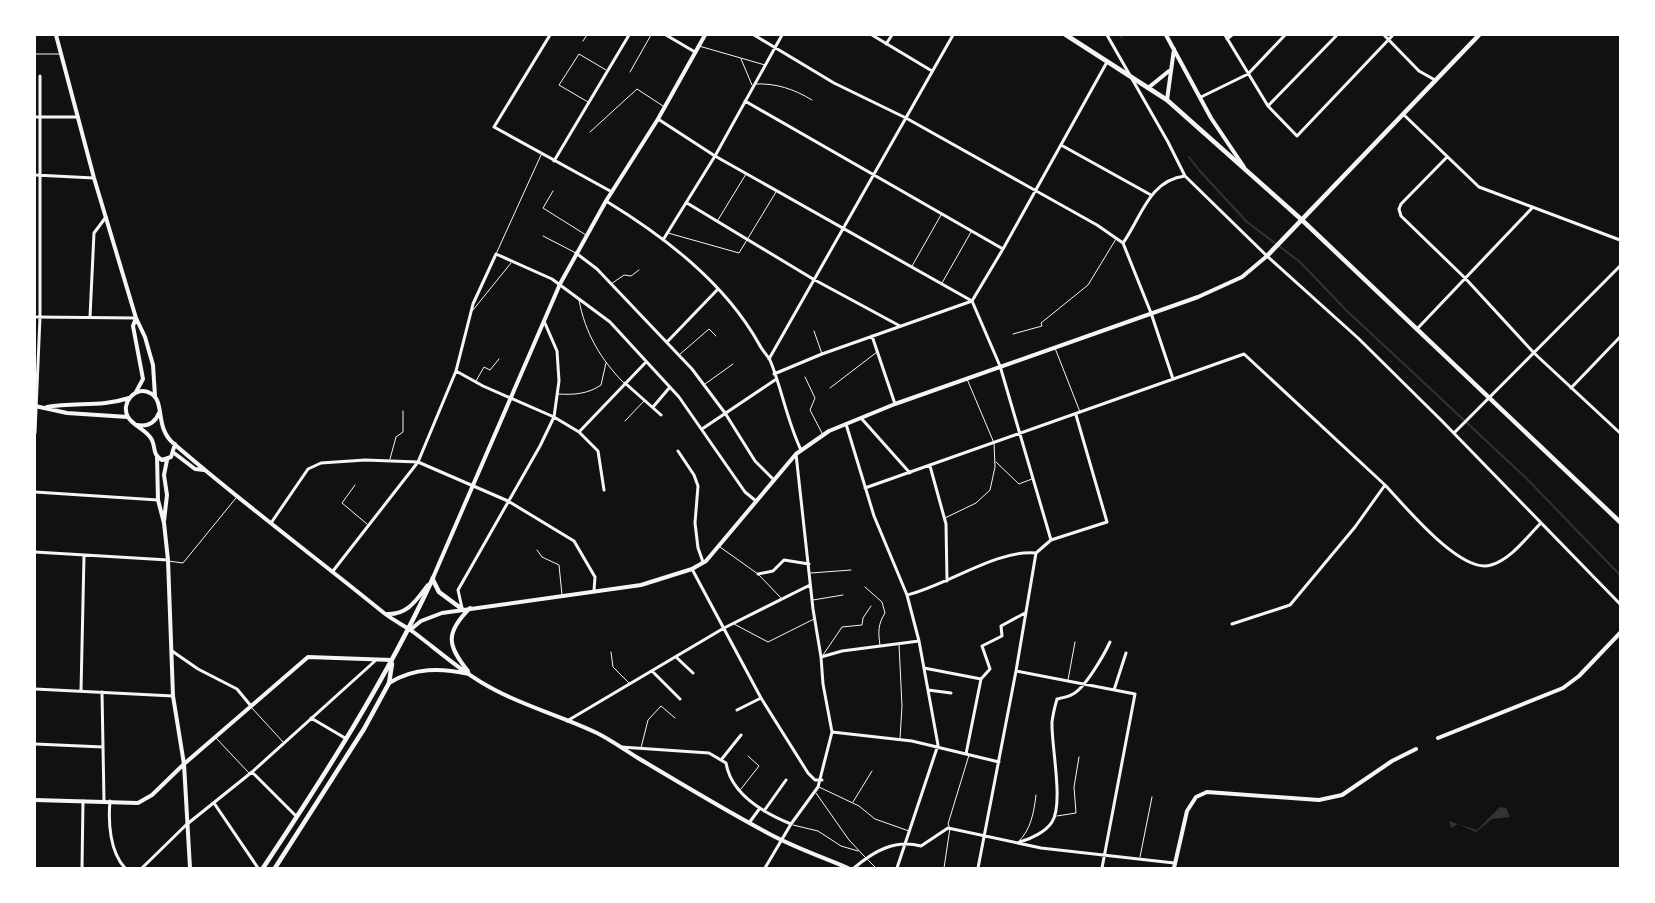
<svg xmlns="http://www.w3.org/2000/svg" width="1655" height="903" font-family="'Space Grotesk',sans-serif">
	<style>
		.water { fill: #333 }
		.lines { fill: none; stroke-linecap: round; stroke-linejoin: round }
		.stream { stroke: #333; stroke-width: 2 }
		.service { stroke: #f5f5f5; stroke-width: 1 }
		.minor { stroke: #f5f5f5; stroke-width: 3 }
		.tertiary { stroke: #f5f5f5; stroke-width: 4 }
		.secondary { stroke: #f5f5f5; stroke-width: 4.5 }
	</style>
	<rect width="100%" height="100%" fill="#111"/>
	<!-- water -->
	<path class="water" d="M1500,807l6,1 4,9 -18,2 -16,13 -18,-8 -7,4 -2,-7 28,9z"/>
	<g class="lines">
		<!-- stream -->
		<path class="stream" d="M1120,35l2,3
			M1189,157l10,13 48,52 53,40 47,49 178,166 95,98"/>
		<!-- service -->
		<path class="service" d="M583,41l4,-6
			M699,46l66,19
			M35,54h24
			M741,59l11,26
			M630,72l21,-37
			M755,84c21,-1 39,5 57,16
			M588,102l-29,-17 20,-31 27,16
			M590,132l47,-43 26,17
			M553,191l-10,17 43,27
			M718,220l28,-46
			M668,233l71,20 37,-61
			M543,236l33,17
			M496,254l45,-99
			M912,266l29,-51
			M942,283l29,-51
			M611,284l13,-9 7,1 8,-6
			M579,300c6,33 22,60 45,83
			M473,310l38,-47
			M814,331l8,23
			M1013,334l29,-8 -1,-3 47,-38 28,-46
			M1055,348l25,64
			M679,355l30,-26 7,7
			M805,377l10,21 -5,12 13,25
			M476,381l8,-14 6,3 9,-11
			M705,384l28,-20
			M830,388l47,-36
			M558,394c16,1 30,0 43,-9l5,-22
			M625,421l19,-20
			M390,459l6,-22 7,-5v-21
			M996,462l23,22 13,-5
			M355,485l-13,18 25,21
			M945,518l31,-15 14,-13 5,-23 -1,-24 -27,-64
			M720,547l38,27 24,25
			M537,550l5,7 17,8 3,30
			M168,561l15,2 53,-65
			M811,573l40,-3
			M865,587l17,15 3,11c-7,11 -7,19 -5,32
			M813,600l30,-5
			M734,624l34,18 46,-23
			M899,644l3,62 -2,33
			M611,652l2,15 17,17
			M823,655l19,-28 20,-2 1,-7 8,-12
			M1068,680l7,-38
			M251,707l33,36
			M216,738l33,35
			M641,748l7,-28 13,-14 14,12
			M819,787l40,19 16,13 34,12
			M741,789l18,-23 -11,-10
			M816,793l33,47 16,17
			M853,802l19,-31
			M1057,816l19,-3 -2,-26 5,-30
			M793,825l25,6 23,15 17,5
			M1018,842c13,-12 16,-30 18,-47
			M1140,857l12,-60
			M868,860l8,8
			M944,868l6,-40 -2,-4 21,-69"/>
		<!-- minor -->
		<path class="minor" d="M550,35l-56,92 118,65
			M666,35l29,17
			M754,35l80,48 72,35 191,107 26,18 28,70 22,66
			M872,35l60,36
			M1107,35l61,107 17,34 82,80 91,82 84,83 178,183
			M1225,35l43,71 29,30 96,-101
			M1384,35l35,36 16,9
			M1227,39l5,-4
			M886,44l6,-9
			M1201,97l47,-23 37,-39
			M745,101l258,148
			M1268,106l69,-71
			M1403,114l76,73 141,53
			M35,117h43
			M658,119l57,37 257,145 28,65 51,174
			M1061,145l90,50
			M1447,157l-46,47 -2,5 2,7 64,62 69,75 86,80
			M554,161l75,-126
			M35,175l59,3
			M606,201c59,36 119,82 153,143 3,6 8,11 11,16 12,29 17,61 31,90
			M687,203l126,76 87,47
			M663,240l52,-84 67,-121
			M1123,243c18,-25 26,-63 62,-67
			M576,253l21,16 95,100 33,44 30,48 19,19
			M35,317l101,1
			M90,317l4,-84 12,-16
			M1417,329l116,-122
			M872,336l23,68
			M667,342l51,-53
			M769,359l184,-324
			M456,371l27,15 71,31 25,15 19,19 6,39
			M774,374l48,-20 150,-53 31,-52 104,-187
			M625,383l36,32
			M1571,388l49,-51
			M653,407l17,-20
			M861,418l49,55
			M846,424l28,92 33,79 12,46 19,104 -41,123
			M702,429l73,-49
			M579,432l67,-70
			M35,433l5,-116v-241
			M1454,433l166,-167
			M678,451l16,24 4,11 -3,37 3,25 5,14
			M930,466l16,58 1,57
			M1385,485c20,21 76,90 106,80 20,-6 35,-27 49,-41
			M865,488l379,-134 141,131 -30,42 -65,78 -58,19
			M35,492l123,8
			M271,523l37,-54 13,-6 44,-3 53,2 90,39 66,40 21,36 -1,14
			M35,552l133,8
			M692,569l69,129 47,75 7,7h7
			M333,571l85,-109 38,-91 17,-67 23,-50 56,25 58,43 69,75 66,95 11,9
			M758,574l15,-3 11,-11 25,4
			M907,595c39,-9 90,-46 129,-42l15,-13 56,-18 -31,-107
			M462,608l-4,-18 82,-144 14,-29 5,-36 -2,-30 -13,-30
			M172,651l26,18 39,20 14,17
			M676,657l17,16
			M821,657l21,-6 77,-10
			M924,668l57,11
			M652,671l28,28
			M1016,671l119,23 -33,174
			M35,689l138,7
			M928,690l23,3
			M1114,690l12,-37
			M81,691l3,-135
			M102,692l2,109
			M737,710l24,-12
			M311,718l34,20
			M567,721l157,-93 86,-43
			M832,732l80,9 87,21
			M35,744l68,3
			M621,747l88,6 17,10c5,31 38,50 65,61
			M966,754l15,-75 9,-10 -8,-23 20,-10 -1,-10 24,-13
			M721,760l20,-25
			M252,772l45,45
			M110,801c-2,22 0,51 15,67
			M214,803l44,65
			M764,811l22,-31
			M749,823l11,-15
			M1020,842c10,-3 26,-10 32,-20 12,-19 -1,-77 0,-100 1,-8 3,-16 5,-23 5,-1 11,-2 16,-5 12,-6 31,-39 37,-52
			M82,868l1,-67
			M142,868l44,-43 66,-53 123,-111
			M765,868l26,-44 27,-37 14,-55 -9,-48 -2,-27 -8,-48 -17,-155
			M854,868c20,-17 41,-29 67,-22l27,-18 93,20 133,15
			M978,868l38,-197 20,-118"/>
		<!-- tertiary -->
		<path class="tertiary" d="M56,35l38,143 42,140 9,19 8,28 2,31
			M1166,35l45,83 33,49
			M1148,88l21,-17
			M1167,100l7,-51
			M136,392l7,-13 -10,-53 3,-8
			M35,406l32,7 61,4
			M47,407c28,-5 55,0 82,-9
			M137,425c11,2 18,-2 22,-12
			M175,444l-4,13 -9,3c-10,-6 -6,-11 -10,-20 -5,-10 -19,-14 -24,-23 -8,-14 8,-32 22,-24 16,8 4,33 23,50 68,59 141,113 211,170 9,7 19,12 28,18 27,20 53,44 83,59 32,17 69,27 102,43 14,7 28,17 41,25 42,25 83,50 126,73 26,15 56,25 84,37
			M174,453l21,16 9,1
			M157,456l1,44 6,23 4,37 5,136 11,68 6,104
			M164,521l3,-26 -3,-20 3,-15
			M432,580l128,-296 46,-83 52,-82 47,-84
			M387,614c21,1 29,-14 41,-29
			M410,630l11,-9 21,-8 199,-28 51,-16 14,-8 90,-107 33,-23 66,-27 303,-107 44,-20 25,-21
			M468,671c-21,-26 -23,-38 2,-63
			M389,683c26,-16 52,-15 80,-9
			M1438,738l125,-50 16,-12 41,-43
			M35,800l103,3 14,-8 32,-31 124,-107 84,3
			M1174,868l13,-57 9,-14 11,-5 112,8 23,-5 50,-34 24,-12"/>
		<!-- secondary -->
		<path class="secondary" d="M1066,35l101,65 135,120 318,302
			M1267,256l212,-221
			M433,580l6,12 23,17
			M263,868c62,-93 123,-188 170,-290
			M275,868l89,-139 25,-46 3,-19"/>
	</g>
	<!-- border -->
	<rect width="1655" height="903" fill="none" stroke="#ffffff" stroke-width="72"/>
</svg>
